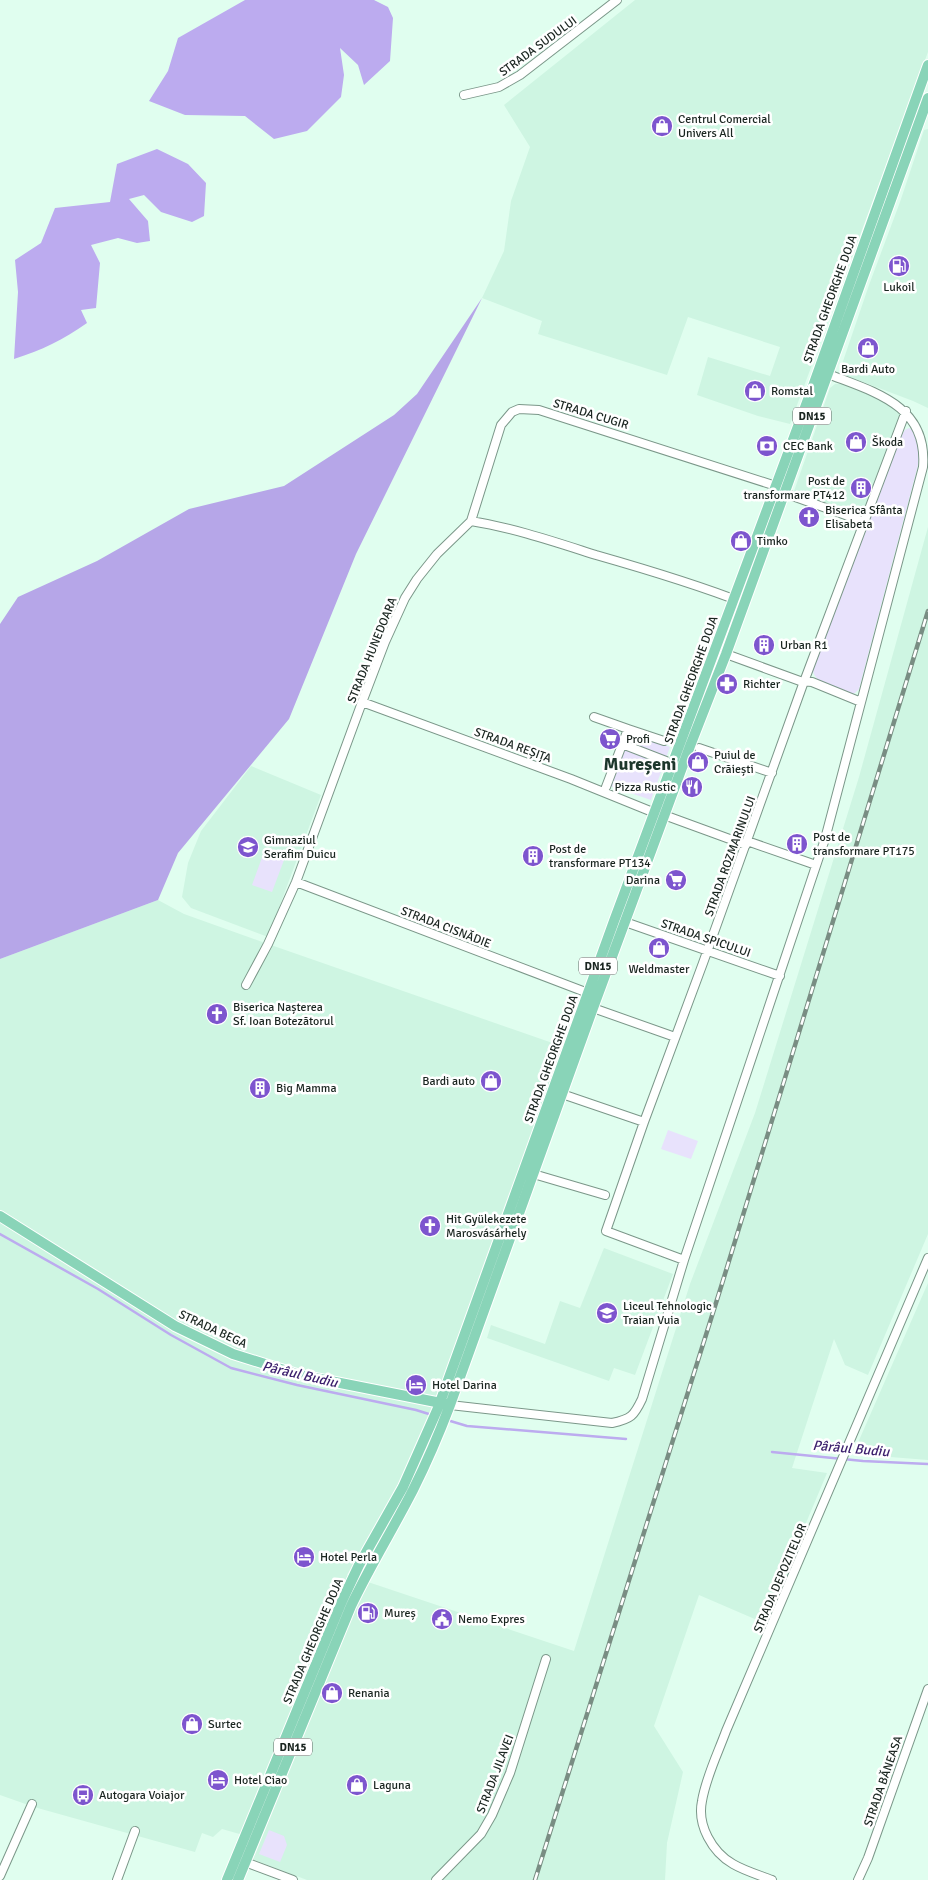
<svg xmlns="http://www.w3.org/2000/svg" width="928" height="1880" font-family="Signika,sans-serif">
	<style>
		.built { fill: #cef5e2 }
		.green { fill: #e8e2fc }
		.forest { fill: #b6a6e8 }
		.water { fill: #bcabef }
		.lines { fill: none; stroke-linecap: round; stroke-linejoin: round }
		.stream { stroke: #bcabef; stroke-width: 2.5 }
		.minor-casing { stroke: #7b9789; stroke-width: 10 }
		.major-casing { stroke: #fff; stroke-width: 12 }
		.minor { stroke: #fff; stroke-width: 8 }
		.major { stroke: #89d4b8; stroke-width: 10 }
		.rail-casing { stroke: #798d83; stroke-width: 4.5 }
		.rail { stroke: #fff; stroke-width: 2.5; stroke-dasharray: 8; stroke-linecap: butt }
		.labels { text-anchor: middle; stroke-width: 5; stroke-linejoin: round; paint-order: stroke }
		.shield { fill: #fff; stroke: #5f6663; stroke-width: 1 }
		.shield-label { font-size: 11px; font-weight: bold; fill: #1a2520 }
		.street-label { font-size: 12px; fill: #1a2520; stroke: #fff }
		.poi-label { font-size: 12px; fill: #1a2520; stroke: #fff; text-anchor: start }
		.water-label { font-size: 14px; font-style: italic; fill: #3c206d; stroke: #fff }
		.district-label { font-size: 18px; font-weight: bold; fill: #1d372c; stroke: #fff }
	</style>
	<rect width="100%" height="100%" fill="#e0feef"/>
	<!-- built -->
	<path class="built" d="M635,0h293v52l-138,372 -32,-8 -61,-21 11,-38 62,19 10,-29 -92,-30 -21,58 -129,-41 4,-13 -60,-23 22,-47 7,-50 19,-54 -26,-42z
		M928,129v279l-15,-7 -71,-27 -2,-4 29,-85 31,-83 24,-72z
		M835,384h9l52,23 5,6 -39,106 -69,-25 37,-106z
		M928,527v707l-60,141 -23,-10 -11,-26 -42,129 35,5 -63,150 -65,-28 -45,131 29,46 -16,71 -2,37h-358l-55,-21 -9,-24 -21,-6 -9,8 -11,-4 -7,19 -161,-45 -34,-12v-836l158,-59 26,14 84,30 296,103 -129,357 -41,89 -47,82 227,76 116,-367 65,-171 104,-336z
		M251,766l70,29 -53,142 -77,-29 -9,-11 6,-34 13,-32z
		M604,1248l69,26 -38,101 -21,-7 -5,13 -122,-43 4,-13 54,19 15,-43 20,7z
		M928,1283v177l-75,-6 71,-162z"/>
	<!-- green -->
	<path class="green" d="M909,428l7,4 4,21 -2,12 -59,224 -4,4 -3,1c-12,-5 -38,-9 -39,-24l87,-232 5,-8z
		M629,732l41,15 -19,53 -41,-14z
		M264,852l20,8 -12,32 -20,-7z
		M668,1130l30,11 -7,18 -30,-10z
		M269,1830l15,6 3,9 -7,17 -21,-8z"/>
	<!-- forest -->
	<path class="forest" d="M482,298l-126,256 -67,165 -111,134 -20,47 -158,59v-335l18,-27 79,-36 92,-52 95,-23 110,-71 23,-21z"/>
	<!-- water -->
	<path class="water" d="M245,0h129l14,7 5,11 -3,43 -26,24 -6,-20 -18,-17 4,27 -3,22 -34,34 -33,8 -29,-23 -60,-1 -36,-14 19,-30 10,-33z
		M157,149l31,15 18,19 -2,33 -12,6 -31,-10 -17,-17 -15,4 19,22 2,20 -13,2 -19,-5 -27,7 9,18 -4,45 -15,2 6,13c-24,17 -45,27 -73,36l4,-67 -3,-32 26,-17 14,-35 55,-6 7,-38z"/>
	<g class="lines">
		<!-- stream -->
		<path class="stream" d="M0,1234l98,55 73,46 60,33 66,17 119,25 16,5
			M447,1420l20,6 159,13
			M772,1452l91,9 65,3"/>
		<!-- minor casing -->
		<g class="minor-casing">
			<path id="minor" d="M464,95l35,-8 21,-12 97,-75
				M784,493l81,29
				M471,521c43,7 84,21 125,34 49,14 100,29 148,48
				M726,654l74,27 12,1 49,20
				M362,702l209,77 84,34
				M594,717l34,12 -22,58
				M628,729l36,12
				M622,744l44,17
				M699,748l73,25
				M664,815l82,30
				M747,841l69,24
				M296,882l292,111
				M625,922l155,54
				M246,985l22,-41 28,-62 65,-177 24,-63 20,-44 12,-19 20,-25 34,-33 30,-96 11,-13 7,-3 20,1 237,76
				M593,1008l82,29
				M562,1094l82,28
				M530,1173l75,22
				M684,1260l-78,-29 38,-109 59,-159 99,-276 104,-276
				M450,1405l162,18c19,-4 22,-7 30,-24l42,-139 141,-421 98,-372c5,-62 -49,-75 -95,-93
				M245,1862l48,18
				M0,1876l32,-72
				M117,1880l18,-49
				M436,1880l45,-46 11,-19 18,-42 36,-114
				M772,1880c-13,-5 -27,-9 -39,-16 -21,-12 -36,-39 -31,-63 4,-24 16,-48 24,-70l202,-473
				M858,1880l10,-22 60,-169"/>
		</g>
		<!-- major casing -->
		<g class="major-casing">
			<path id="major" d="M0,1216l175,110 58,28 67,21 146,29
				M227,1880l115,-279 17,-36 44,-78 35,-79 176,-487 199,-535 115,-321
				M238,1880l113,-274c19,-40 42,-77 62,-116 14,-28 26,-56 37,-85l143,-397 97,-262 36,-92 202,-556"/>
		</g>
		<!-- minor -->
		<use href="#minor" class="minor"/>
		<!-- major -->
		<use href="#major" class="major"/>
		<!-- rail casing -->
		<g class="rail-casing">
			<path id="rail" d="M535,1880l186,-593 207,-676"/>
		</g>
		<!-- rail -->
		<use href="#rail" class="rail"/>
	</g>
	<!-- icons -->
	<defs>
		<g id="shop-disc" transform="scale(1.125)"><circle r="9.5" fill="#7d55ce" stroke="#fff"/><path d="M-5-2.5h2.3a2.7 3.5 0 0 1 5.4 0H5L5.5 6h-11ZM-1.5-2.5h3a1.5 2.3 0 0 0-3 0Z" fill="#fff"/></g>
		<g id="fuel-disc" transform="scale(1.125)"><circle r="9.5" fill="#7d55ce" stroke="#fff"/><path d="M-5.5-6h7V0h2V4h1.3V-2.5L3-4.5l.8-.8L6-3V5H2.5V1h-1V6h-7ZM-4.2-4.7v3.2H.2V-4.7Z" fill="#fff"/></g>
		<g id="bank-disc" transform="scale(1.125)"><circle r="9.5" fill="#7d55ce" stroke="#fff"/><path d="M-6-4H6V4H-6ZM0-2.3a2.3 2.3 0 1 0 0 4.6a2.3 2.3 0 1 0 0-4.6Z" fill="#fff"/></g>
		<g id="building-disc" transform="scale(1.125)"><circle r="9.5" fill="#7d55ce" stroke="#fff"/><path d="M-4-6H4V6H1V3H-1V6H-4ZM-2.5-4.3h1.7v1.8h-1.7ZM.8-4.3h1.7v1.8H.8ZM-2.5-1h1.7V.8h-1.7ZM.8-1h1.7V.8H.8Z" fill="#fff"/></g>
		<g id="church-disc" transform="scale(1.125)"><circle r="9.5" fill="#7d55ce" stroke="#fff"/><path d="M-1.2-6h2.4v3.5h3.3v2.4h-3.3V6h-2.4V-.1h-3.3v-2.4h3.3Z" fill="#fff"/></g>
		<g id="pharmacy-disc" transform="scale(1.125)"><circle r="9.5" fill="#7d55ce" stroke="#fff"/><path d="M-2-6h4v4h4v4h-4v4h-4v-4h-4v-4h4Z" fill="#fff"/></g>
		<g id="supermarket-disc" transform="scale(1.125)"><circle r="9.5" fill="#7d55ce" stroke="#fff"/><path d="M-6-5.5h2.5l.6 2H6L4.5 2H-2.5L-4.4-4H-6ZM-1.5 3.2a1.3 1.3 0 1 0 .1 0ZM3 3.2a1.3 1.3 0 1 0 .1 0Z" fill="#fff"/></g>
		<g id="restaurant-disc" transform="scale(1.125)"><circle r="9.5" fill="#7d55ce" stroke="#fff"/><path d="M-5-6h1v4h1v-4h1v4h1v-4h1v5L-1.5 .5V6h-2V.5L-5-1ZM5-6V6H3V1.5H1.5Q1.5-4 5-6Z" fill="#fff"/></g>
		<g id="school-disc" transform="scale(1.125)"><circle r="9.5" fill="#7d55ce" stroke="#fff"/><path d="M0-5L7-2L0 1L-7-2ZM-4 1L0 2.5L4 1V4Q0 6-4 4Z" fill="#fff"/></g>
		<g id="hotel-disc" transform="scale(1.125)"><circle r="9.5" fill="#7d55ce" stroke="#fff"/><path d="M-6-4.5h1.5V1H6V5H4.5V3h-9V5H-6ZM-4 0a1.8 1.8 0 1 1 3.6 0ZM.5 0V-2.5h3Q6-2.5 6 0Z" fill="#fff"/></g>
		<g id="civic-disc" transform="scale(1.125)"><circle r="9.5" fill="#7d55ce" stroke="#fff"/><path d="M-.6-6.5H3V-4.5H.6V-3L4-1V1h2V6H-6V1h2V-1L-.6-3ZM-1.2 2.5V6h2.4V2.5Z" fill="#fff"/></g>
		<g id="bus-disc" transform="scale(1.125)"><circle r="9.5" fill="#7d55ce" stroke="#fff"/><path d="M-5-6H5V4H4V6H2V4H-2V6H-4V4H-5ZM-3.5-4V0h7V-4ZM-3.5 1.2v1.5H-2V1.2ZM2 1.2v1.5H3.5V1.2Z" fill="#fff"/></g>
	</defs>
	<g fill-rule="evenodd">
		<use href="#shop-disc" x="662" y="126"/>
		<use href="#fuel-disc" x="899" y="266"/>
		<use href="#shop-disc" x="868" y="348"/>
		<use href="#shop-disc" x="755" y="391"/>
		<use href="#shop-disc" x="856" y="442"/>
		<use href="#bank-disc" x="767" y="446"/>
		<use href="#building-disc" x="861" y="488"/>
		<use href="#church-disc" x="809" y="517"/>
		<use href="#shop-disc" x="741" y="541"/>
		<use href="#building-disc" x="764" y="645"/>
		<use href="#pharmacy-disc" x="727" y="684"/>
		<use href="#supermarket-disc" x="610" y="739"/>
		<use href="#shop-disc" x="698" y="762"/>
		<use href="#restaurant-disc" x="692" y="787"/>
		<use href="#building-disc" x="797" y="844"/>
		<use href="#school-disc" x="248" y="847"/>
		<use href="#building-disc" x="533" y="856"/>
		<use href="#supermarket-disc" x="676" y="880"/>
		<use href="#shop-disc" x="659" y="948"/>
		<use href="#church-disc" x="217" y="1014"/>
		<use href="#shop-disc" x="491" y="1081"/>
		<use href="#building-disc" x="260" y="1088"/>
		<use href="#church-disc" x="430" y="1226"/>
		<use href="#school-disc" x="607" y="1313"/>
		<use href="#hotel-disc" x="416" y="1385"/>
		<use href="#hotel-disc" x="304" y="1557"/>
		<use href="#fuel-disc" x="368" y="1613"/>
		<use href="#civic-disc" x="442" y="1619"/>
		<use href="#shop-disc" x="332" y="1693"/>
		<use href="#shop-disc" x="192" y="1724"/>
		<use href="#hotel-disc" x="218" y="1780"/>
		<use href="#shop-disc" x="357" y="1785"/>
		<use href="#bus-disc" x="83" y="1795"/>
	</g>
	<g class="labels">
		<!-- shield labels -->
		<g class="shield">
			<rect x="793" y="407.5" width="38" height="17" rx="4"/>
			<rect x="579" y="957.5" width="38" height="17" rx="4"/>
			<rect x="274" y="1738.5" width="38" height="17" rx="4"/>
		</g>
		<g class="shield-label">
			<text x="812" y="420">DN15</text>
			<text x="598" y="970">DN15</text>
			<text x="293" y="1751">DN15</text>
		</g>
		<!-- street labels -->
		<g class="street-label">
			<text transform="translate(538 46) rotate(-36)" y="4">STRADA SUDULUI</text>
			<text transform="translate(830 299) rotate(-70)" y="4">STRADA GHEORGHE DOJA</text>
			<text transform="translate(591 414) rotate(17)" y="4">STRADA CUGIR</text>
			<text transform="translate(372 650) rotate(-68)" y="4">STRADA HUNEDOARA</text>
			<text transform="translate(691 680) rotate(-70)" y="4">STRADA GHEORGHE DOJA</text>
			<text transform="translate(513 745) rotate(20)" y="4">STRADA REȘIȚA</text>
			<text transform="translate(730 856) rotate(-70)" y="4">STRADA ROZMARINULUI</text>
			<text transform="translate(446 927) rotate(21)" y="4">STRADA CISNĂDIE</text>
			<text transform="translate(706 938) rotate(19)" y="4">STRADA SPICULUI</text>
			<text transform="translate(551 1059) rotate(-70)" y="4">STRADA GHEORGHE DOJA</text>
			<text transform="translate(213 1329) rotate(25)" y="4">STRADA BEGA</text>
			<text transform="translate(780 1578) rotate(-67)" y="4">STRADA DEPOZITELOR</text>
			<text transform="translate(313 1641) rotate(-67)" y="4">STRADA GHEORGHE DOJA</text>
			<text transform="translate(495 1774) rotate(-69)" y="4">STRADA JILAVEI</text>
			<text transform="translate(883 1781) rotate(-71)" y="4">STRADA BĂNEASA</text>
		</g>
		<!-- poi labels -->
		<g class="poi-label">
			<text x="678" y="123">Centrul Comercial<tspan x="678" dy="14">Univers All</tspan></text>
			<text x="899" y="291" text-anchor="middle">Lukoil</text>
			<text x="868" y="373" text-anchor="middle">Bardi Auto</text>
			<text x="771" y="395">Romstal</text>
			<text x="872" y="446">Škoda</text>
			<text x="783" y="450">CEC Bank</text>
			<text x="845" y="485" text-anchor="end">Post de<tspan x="845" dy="14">transformare PT412</tspan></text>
			<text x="825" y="514">Biserica Sfânta<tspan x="825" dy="14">Elisabeta</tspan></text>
			<text x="757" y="545">Timko</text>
			<text x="780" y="649">Urban R1</text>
			<text x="743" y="688">Richter</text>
			<text x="626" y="743">Profi</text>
			<text x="714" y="759">Puiul de<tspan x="714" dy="14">Crăiești</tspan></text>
			<text x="676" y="791" text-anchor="end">Pizza Rustic</text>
			<text x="813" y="841">Post de<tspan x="813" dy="14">transformare PT175</tspan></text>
			<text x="264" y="844">Gimnaziul<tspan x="264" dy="14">Serafim Duicu</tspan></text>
			<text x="549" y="853">Post de<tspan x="549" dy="14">transformare PT134</tspan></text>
			<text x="660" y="884" text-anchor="end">Darina</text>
			<text x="659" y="973" text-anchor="middle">Weldmaster</text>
			<text x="233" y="1011">Biserica Nașterea<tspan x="233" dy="14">Sf. Ioan Botezătorul</tspan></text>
			<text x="475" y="1085" text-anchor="end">Bardi auto</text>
			<text x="276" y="1092">Big Mamma</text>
			<text x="446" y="1223">Hit Gyülekezete<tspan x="446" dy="14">Marosvásárhely</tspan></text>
			<text x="623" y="1310">Liceul Tehnologic<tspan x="623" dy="14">Traian Vuia</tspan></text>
			<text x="432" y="1389">Hotel Darina</text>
			<text x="320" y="1561">Hotel Perla</text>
			<text x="384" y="1617">Mureș</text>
			<text x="458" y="1623">Nemo Expres</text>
			<text x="348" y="1697">Renania</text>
			<text x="208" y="1728">Surtec</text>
			<text x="234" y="1784">Hotel Ciao</text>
			<text x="373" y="1789">Laguna</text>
			<text x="99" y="1799">Autogara Voiajor</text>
		</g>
		<!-- water labels -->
		<g class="water-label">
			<text transform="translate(300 1374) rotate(13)" y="5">Pârâul Budiu</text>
			<text transform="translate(851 1448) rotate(5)" y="5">Pârâul Budiu</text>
		</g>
		<!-- district labels -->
		<g class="district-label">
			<text x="640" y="770">Mureșeni</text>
		</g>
	</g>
</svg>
